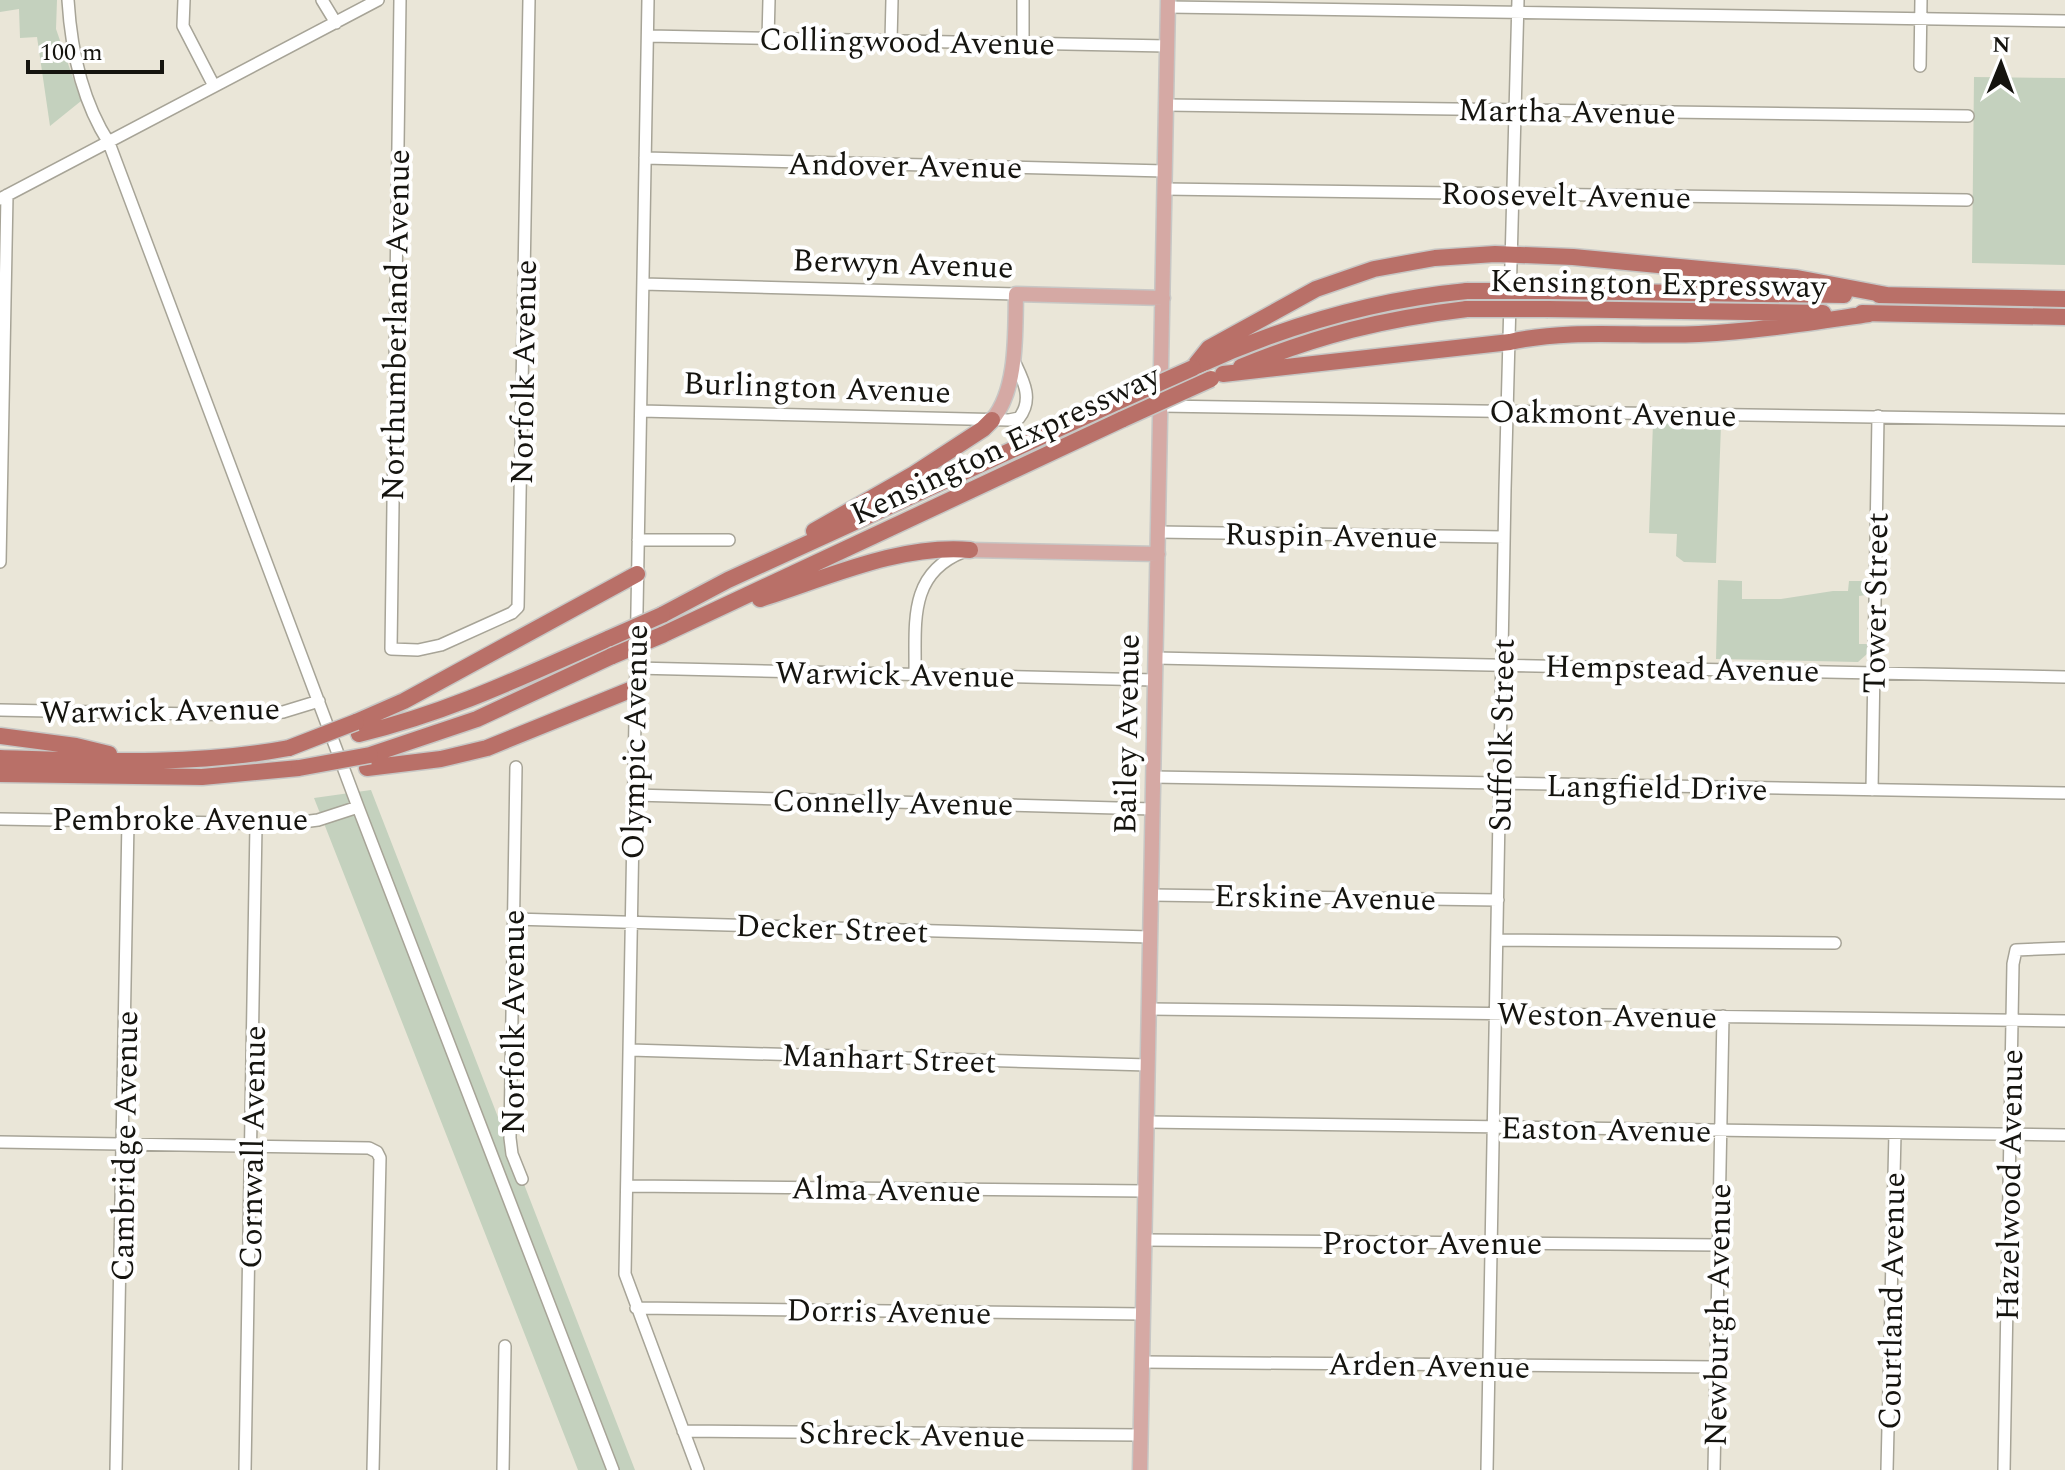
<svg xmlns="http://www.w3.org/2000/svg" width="2065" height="1470" font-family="Spectral,serif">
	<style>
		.green { fill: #c4d1be }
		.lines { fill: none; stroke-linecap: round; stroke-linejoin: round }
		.minor-casing { stroke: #a7a497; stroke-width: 14 }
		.major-casing { stroke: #c7c7c5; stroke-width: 17 }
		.highway-casing { stroke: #c7c7c5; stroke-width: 19 }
		.minor { stroke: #fff; stroke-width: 11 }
		.major { stroke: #d5a9a4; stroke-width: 14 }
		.highway { stroke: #b97068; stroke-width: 16 }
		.highway-bridge-casing { stroke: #c7c7c5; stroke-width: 19; stroke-linecap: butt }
		.highway-bridge { stroke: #b97068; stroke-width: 16 }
		.labels { text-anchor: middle; stroke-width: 8; stroke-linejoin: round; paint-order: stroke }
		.street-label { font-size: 32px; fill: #15140f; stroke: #fff }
	</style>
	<rect width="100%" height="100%" fill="#eae6d8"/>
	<!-- green -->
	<path class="green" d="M0,0h57l-1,29 25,72 -31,25 -13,-89 -17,1 -1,-29 -19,3z
		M1974,77l91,1v187l-93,-2z
		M1653,423l68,2 -5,138 -32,-1 -8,-6 1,-22 -28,-1z
		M1718,580l24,1v18h39l52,-8h15l1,-10h13l5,6 -1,8 -7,1v48h8v10l-9,8 -142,-3z
		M371,790l264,680h-57l-264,-672z"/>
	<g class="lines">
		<!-- minor casing -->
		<g class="minor-casing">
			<path id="minor" d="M68,0c3,49 14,101 41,143l249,664 255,663
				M184,0l-1,26 31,60
				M322,0l14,23
				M400,0l-9,649 27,1 23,-5 71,-32 6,-6 11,-607
				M648,0l-23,1274 73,196
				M1168,7l897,14
				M648,36l519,10
				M768,39l1,-39
				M891,41l1,-41
				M1023,44v-44
				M1920,66l1,-66
				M1166,105l802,11
				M645,158l520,13
				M1164,189l803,11
				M0,199l378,-199
				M643,284l373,10
				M1161,406l904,14
				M641,411l368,9 10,-2c15,-19 4,-38 -5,-57
				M1158,532l346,5
				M638,540h91
				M0,562l7,-367
				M1156,658l909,19
				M635,668l520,12
				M915,674c1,-49 -8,-100 48,-122
				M0,710l243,5 40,-3 36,-11
				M516,767l-6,371 2,16 10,25
				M1153,777l912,16
				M1872,790l6,-374
				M634,795l519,14
				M0,819l287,5 31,-4 40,-13
				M1151,895l347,5
				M513,919l637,18
				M1498,940l337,3
				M1149,1009l916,12
				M630,1050l518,15
				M1147,1122l918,13
				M0,1142l369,6 8,4 3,6 -7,312
				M627,1186l518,5
				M1144,1240l575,5
				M636,1308l507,6
				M1142,1362l574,5
				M683,1431l457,4
				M116,1470l12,-649
				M245,1470l11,-645
				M503,1470l2,-124
				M1487,1470l18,-981 13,-489
				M1714,1470l9,-454
				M1887,1470l8,-337
				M2004,1470l9,-506 3,-14 49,-2"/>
		</g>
		<!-- major casing -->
		<g class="major-casing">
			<path id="major" d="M992,420c26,-30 23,-88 24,-126l147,4
				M970,550l188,4
				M1140,1470l28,-1470"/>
		</g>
		<!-- highway casing -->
		<g class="highway-casing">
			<path id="highway" d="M1549,291l295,4
				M1879,295l186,4
				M1548,309l275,4
				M1862,313l203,4
				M1197,366c87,-40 175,-66 270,-75
				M1241,367c78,-32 142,-48 226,-58
				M1193,368l16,-20 107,-59 58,-20 61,-11 60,-4 78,3 224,21 90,17
				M1223,374l287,-32c62,-14 126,-5 189,-8 58,-3 114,-12 170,-20
				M814,531l100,-57 69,-45 9,-9
				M760,599c67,-21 139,-55 210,-49
				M662,615l66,-35 389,-178
				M662,635l461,-216
				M356,722l48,-21 233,-127
				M359,734c91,-22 165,-58 251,-96
				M0,736l76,10 33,8
				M370,755l107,-36 135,-63
				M0,758c97,3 193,8 289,-10
				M367,768l74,-9 46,-11 148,-60
				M0,774l202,3 97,-9"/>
		</g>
		<!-- minor -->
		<use href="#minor" class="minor"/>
		<!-- major -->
		<use href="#major" class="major"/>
		<!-- highway -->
		<use href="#highway" class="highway"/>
		<!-- highway-bridge casing -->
		<g class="highway-bridge-casing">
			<path id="highway-bridge" d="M1467,291h82
				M1467,309h81
				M1117,402l76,-34
				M1123,419l88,-40
				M610,638l52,-23
				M612,656l50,-21
				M289,748l67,-26
				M299,768l71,-13"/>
		</g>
		<!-- highway-bridge -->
		<use href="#highway-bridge" class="highway-bridge"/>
	</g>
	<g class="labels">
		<!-- street labels -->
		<g class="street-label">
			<text transform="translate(907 41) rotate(1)" y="11">Collingwood Avenue</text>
			<text transform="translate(1567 111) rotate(1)" y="11">Martha Avenue</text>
			<text transform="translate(905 165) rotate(1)" y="11">Andover Avenue</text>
			<text transform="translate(1566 195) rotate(1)" y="11">Roosevelt Avenue</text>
			<text transform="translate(903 263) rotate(2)" y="11">Berwyn Avenue</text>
			<text transform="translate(1658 283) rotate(1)" y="11">Kensington Expressway</text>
			<text transform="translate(395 325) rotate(-89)" y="11">Northumberland Avenue</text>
			<text transform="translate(523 372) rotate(-89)" y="11">Norfolk Avenue</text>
			<text transform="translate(817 387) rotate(2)" y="11">Burlington Avenue</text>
			<text transform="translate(1613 413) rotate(1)" y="11">Oakmont Avenue</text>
			<text transform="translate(1005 444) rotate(-25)" y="11">Kensington Expressway</text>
			<text transform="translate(1331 535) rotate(1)" y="11">Ruspin Avenue</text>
			<text transform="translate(1875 603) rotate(-89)" y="11">Tower Street</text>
			<text transform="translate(1682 668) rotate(1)" y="11">Hempstead Avenue</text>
			<text transform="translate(895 674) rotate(1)" y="11">Warwick Avenue</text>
			<text transform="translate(160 710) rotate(-1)" y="11">Warwick Avenue</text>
			<text transform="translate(1126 734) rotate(-89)" y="11">Bailey Avenue</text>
			<text transform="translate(1501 735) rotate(-89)" y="11">Suffolk Street</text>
			<text transform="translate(634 742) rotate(-89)" y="11">Olympic Avenue</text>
			<text transform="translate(1657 787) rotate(1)" y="11">Langfield Drive</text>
			<text transform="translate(893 802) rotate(1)" y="11">Connelly Avenue</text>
			<text x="180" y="830">Pembroke Avenue</text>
			<text transform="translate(1325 897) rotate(1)" y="11">Erskine Avenue</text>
			<text transform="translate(832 928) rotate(2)" y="11">Decker Street</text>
			<text transform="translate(1607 1015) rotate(1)" y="11">Weston Avenue</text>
			<text transform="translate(513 1022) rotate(-90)" y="11">Norfolk Avenue</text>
			<text transform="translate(889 1058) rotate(2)" y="11">Manhart Street</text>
			<text transform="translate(1606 1129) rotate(1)" y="11">Easton Avenue</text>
			<text transform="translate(124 1146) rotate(-89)" y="11">Cambridge Avenue</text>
			<text transform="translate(252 1147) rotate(-89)" y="11">Cornwall Avenue</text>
			<text transform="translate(2009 1185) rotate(-89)" y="11">Hazelwood Avenue</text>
			<text transform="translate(886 1189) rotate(1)" y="11">Alma Avenue</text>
			<text x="1432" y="1254">Proctor Avenue</text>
			<text transform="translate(1891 1301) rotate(-89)" y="11">Courtland Avenue</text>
			<text transform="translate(889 1311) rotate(1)" y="11">Dorris Avenue</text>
			<text transform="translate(1717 1315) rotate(-89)" y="11">Newburgh Avenue</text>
			<text transform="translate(1429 1365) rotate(1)" y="11">Arden Avenue</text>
			<text transform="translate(912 1434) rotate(1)" y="11">Schreck Avenue</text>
		</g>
	</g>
	<!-- north arrow -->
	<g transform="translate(2001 64) rotate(1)" stroke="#ffffff" stroke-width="6" paint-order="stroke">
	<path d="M0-6L14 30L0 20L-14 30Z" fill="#15140f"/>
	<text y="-12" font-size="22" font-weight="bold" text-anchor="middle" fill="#15140f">N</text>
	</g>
	<!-- scale -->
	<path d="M28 60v12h134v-12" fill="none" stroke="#15140f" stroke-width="4"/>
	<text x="40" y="60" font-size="24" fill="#15140f" stroke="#ffffff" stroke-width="6" paint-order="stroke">100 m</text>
</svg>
